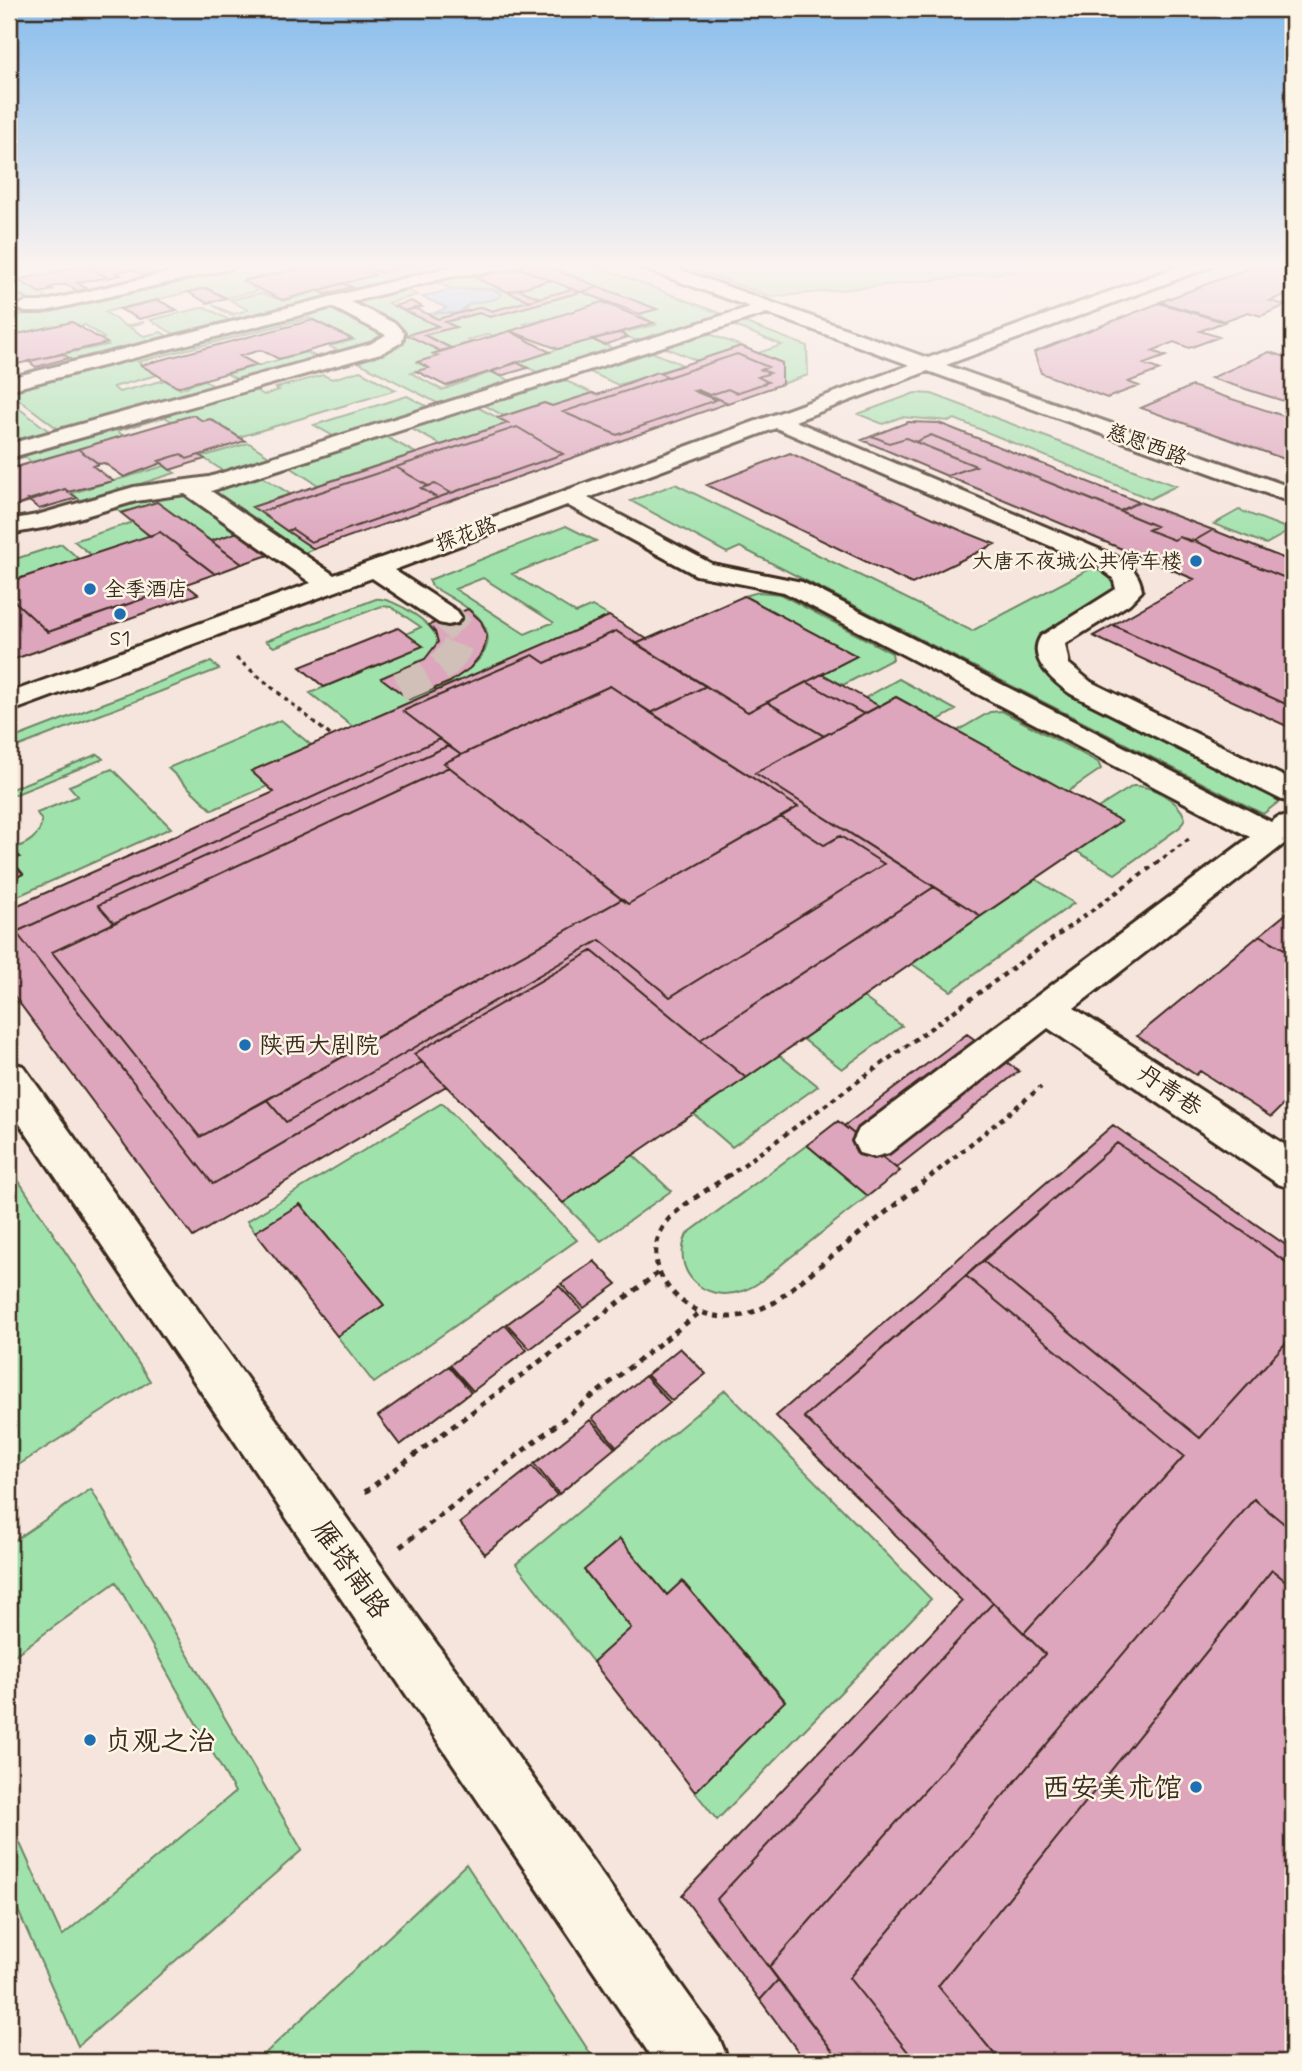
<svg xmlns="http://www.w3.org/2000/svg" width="1302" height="2071" font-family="Mynerve,'LXGW WenKai TC',sans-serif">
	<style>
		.green { fill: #a0e2ac; stroke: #6e8665; stroke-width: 2; fill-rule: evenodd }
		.water { fill: #97c8f3; stroke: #72899e; stroke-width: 2 }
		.building { fill: #dda6bd; stroke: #3b2a1e; stroke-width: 2 }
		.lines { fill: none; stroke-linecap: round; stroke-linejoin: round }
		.minor-tunnel { stroke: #d1c0b7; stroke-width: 30; stroke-dasharray: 30 15; stroke-linecap: butt }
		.minor-casing { stroke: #3b2a1e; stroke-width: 6 }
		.path-far3 { stroke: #3b2a1e; stroke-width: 2; stroke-dasharray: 2.5 2.5; stroke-linecap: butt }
		.path-far2 { stroke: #3b2a1e; stroke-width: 3.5; stroke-dasharray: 4.5 4.5; stroke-linecap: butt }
		.path-far1 { stroke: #3b2a1e; stroke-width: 4.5; stroke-dasharray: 5 5; stroke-linecap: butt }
		.path { stroke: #3b2a1e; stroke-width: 5; stroke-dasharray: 6 6; stroke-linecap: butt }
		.minor { fill: #fcf5e5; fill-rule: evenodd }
		.poi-dot { fill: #1f6fb2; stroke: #fcf5e5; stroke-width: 2.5 }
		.labels { text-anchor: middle; stroke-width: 5; stroke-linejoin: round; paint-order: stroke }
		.far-street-label { font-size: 21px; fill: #3b2a1e; stroke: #fcf5e5 }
		.far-poi-label { font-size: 21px; fill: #3b2a1e; stroke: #fcf5e5; text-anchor: end }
		.poi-label { font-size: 24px; fill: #3b2a1e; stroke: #fcf5e5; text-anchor: start }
		.street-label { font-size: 24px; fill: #3b2a1e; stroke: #fcf5e5 }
		.near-street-label { font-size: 28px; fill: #3b2a1e; stroke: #fcf5e5 }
		.near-poi-label { font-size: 28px; fill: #3b2a1e; stroke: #fcf5e5; text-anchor: start }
	</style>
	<rect width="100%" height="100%" fill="#f6e5dd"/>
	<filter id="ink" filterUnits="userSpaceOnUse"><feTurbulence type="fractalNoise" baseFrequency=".0143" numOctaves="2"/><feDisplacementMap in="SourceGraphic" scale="14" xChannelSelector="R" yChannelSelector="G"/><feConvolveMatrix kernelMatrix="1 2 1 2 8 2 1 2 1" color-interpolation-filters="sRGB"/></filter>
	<g filter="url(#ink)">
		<!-- green -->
		<path class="green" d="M245,263h70l-10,3 2,1 -62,13 12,11 -31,7 -20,-10 -101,24 21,14 18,-4 -15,5 15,9 17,-4 9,6 -93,26 -14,-10 45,-9 -8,-6 4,-1 -19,-13 -5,2 -8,-5 -63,17v-20l10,-3 -10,-7v-4l12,10z
			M539,263h50l138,53 -86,27 -21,-10 36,-8 -17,-11 17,-5z
			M676,263h358l-13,8 -249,26z
			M198,265l4,2 -154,35h-17l-22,-14v-14l40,25z
			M414,265l19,8 -72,18 -19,-8 32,-8 -13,-7 7,-1 14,6z
			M516,267l-40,11 54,23 -38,10 -10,-4 -44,12 -10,-5 34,-2 7,-8 31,-13 -48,-2 -22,-9 33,-9z
			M550,280l22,9 -32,9 -22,-9z
			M401,287l16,8 -29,8 50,23 -30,9 32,16 -6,2 4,3 -9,12 -18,5 31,17 50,-18 21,10 -68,25 -93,-48 45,-16 -47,-39v-3z
			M319,291l16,7 -96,22 -27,-15 22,9 14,-4 -18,-10 31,-7 23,8z
			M582,292l36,14 -16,-4 -54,18 -5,-1 -19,5 3,2 -34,10 -4,-2 -21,6 3,2 -20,6 -27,-13 31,-8 -10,-5 34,-9 11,4z
			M205,307l24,13 -55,14 -24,-14z
			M324,307h8l50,23 5,6 -2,3 -41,15 -15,-8 25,-6 -45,-22 -171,44 19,13 -44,12 6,5 46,-12 15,9 24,-9 14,9 -156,43 -53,-40v-4z
			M738,320l69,26 1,29 -26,9v-21l-24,-10 24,-8 -55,-22z
			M702,331l39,15 -43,15 -39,-16z
			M591,339l26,11 -76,24 -25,-12z
			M645,349l38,16 -65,20 -35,-16z
			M307,352l15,8 -80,22 -15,-8z
			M360,371l36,19 -157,47 -28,-18 -8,2 -10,-6 -22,6 -6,-4 -48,14 7,5 -92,26 -7,-5 -16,4v-6l241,-68 14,8 15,-5 -3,-2 47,-13 9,4z
			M557,377l36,16 -41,13 -8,-3 -40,13 -24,-13z
			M915,393l17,1 244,92 -26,13 -195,-80 -5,2 -49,-4 -18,7 -25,-10z
			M407,396l27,14 -94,30 -26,-15z
			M9,401l44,33 -44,13z
			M475,406l33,17 -67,22 -33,-18z
			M383,435l33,18 -98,32 -31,-20z
			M249,443l26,17 -47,14 -29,-19h9z
			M164,466l11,7 -93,29 -10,-9z
			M258,474l32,20 -37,13 61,42 -13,5 -87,-61 2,-4z
			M675,484l297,147 125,-66 6,1 16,19 -6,9 -64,36 -9,9 -3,13 9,19 239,126 -22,17 -523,-267 -13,6 -96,-52z
			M188,495l53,36 -30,10 -54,-39 -36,11 -10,-8 19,-6z
			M1239,510l52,20 -25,14 -52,-20z
			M133,522l17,14 -59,19 -17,-14z
			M566,526l30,15 -84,33 64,39 16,-7 17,10 -256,111 -43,-34 112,-47 -16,-12 15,-7 -30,-20 -9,-1 -108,41 -8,-6 110,-42c15,-3 67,28 61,46 -7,19 -39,26 -55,33l27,21c27,-11 106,-40 69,-82 -12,-12 -31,-21 -46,-31l-3,-6zM483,578l70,44h1l-29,12 -70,-45z
			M62,544l17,15 -70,23v-21z
			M759,592l21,2 112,59 1,6 -50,26 -21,-11 34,-18 -112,-60z
			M211,662l8,7 -210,81v-10z
			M899,679l57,31 -18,10 -42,-23 -17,9 -14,-8z
			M1002,711l96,51 3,7 -34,23 -110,-61 33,-19z
			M281,720l30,25 -59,26 16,15 -56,24 -44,-42z
			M98,754l5,5 -94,38v-7z
			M112,769l59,59 -162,72v-19l14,-7 -11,-13 1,-12c14,-5 27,-12 29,-28l-5,-8 41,-17 -9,-10z
			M1133,786c18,-1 46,14 52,32l-5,9 -65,47 -39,-23 44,-30 -22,-13z
			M1035,879l39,24 -123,88 -39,-27z
			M863,997l39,29 -60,43 -39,-30z
			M779,1055l39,31 -86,61 -38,-33z
			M442,1103l135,137 -203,143 -37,-47 46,-32 -82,-99 -46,27 -8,-11z
			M807,1145l61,51c-27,21 -54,43 -81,64 -14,11 -28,26 -45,31 -37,13 -72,-19 -55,-57z
			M633,1155l38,36 -70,50 -38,-38z
			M9,1166l141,215 -141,90z
			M725,1390l206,209 -214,221 -22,-28 90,-92 -102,-118 -16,13 -47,-55 11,88 -38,34 -77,-98z
			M91,1489l211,361 -224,196 -69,-156v-71l53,117 173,-144 -119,-210 -107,77v-115z
			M466,1864l130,198h-340z"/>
		<!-- water -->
		<path class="water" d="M452,289h40l10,5 -6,5 -27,5 -11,9h-24l13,-5 -25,-11z"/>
		<!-- building -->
		<path class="building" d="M94,263h79l-27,3 3,1 -5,1 10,6 -10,2 -10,-6h-7l-11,3 5,2 -13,3 -23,-13z
			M325,263h30l20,12 -93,25 -39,-19z
			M355,263h67l-40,10z
			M507,263h32l60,24 -19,5z
			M1263,263h30v28l-23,10 16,4 -25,11 -13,-4 -24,9 -64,-19z
			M85,265l23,13 -27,3 2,1 -6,1 11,6 -10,2 -11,-6h-7l-11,3 4,2 -13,3 -22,-13z
			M516,267l34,13 -42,12 -33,-14z
			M342,283l10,4 -26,7 -7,-3z
			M599,287l58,22 -18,5 -57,-22z
			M9,288l24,15 -20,5 -4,-3z
			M206,288l20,10 -19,5 -19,-11z
			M518,289l22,9 -10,3 -22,-9z
			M572,289l8,3 -90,25 -11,-4 -34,9 11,5 -32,8 27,13 -11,3 -33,-16 31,-9 -33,-15 10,-3 23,11 44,-12 10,4z
			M158,300l19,10 -38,9 -19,-10z
			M411,301l11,6 -17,4 -11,-5z
			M602,302l52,21 -96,26 -48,-18z
			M1159,303l65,19 -24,9 19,6 -30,11 -15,-6 -22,9 14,5 -22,8 16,6 -32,12 11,4 -32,12 -66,-25 -7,-21z
			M313,320l39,19 -73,20 -18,-9 -21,6 17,9 -80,22 -36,-22z
			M72,322l35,21 -98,23v-27l7,-2 -3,-2z
			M510,331l40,21 -104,34 -30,-15 13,-3 -12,-6 21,-6 -5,-2z
			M620,333l8,4 -24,8 -13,-6z
			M741,346l41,17v21l-54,19 -18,-8 18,-6 8,4 32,-11 -10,-5 12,-4 -9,-3 7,-3 -31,-13 -69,23 -9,-4z
			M1269,352l24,7v45l-82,-26z
			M63,354l6,4 -33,9 -8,-6z
			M737,354l31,13 -7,3 9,3 -12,4 10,5 -32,11 -8,-4 -18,6 -16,-4 22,9 -99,35 -54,-23z
			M516,362l12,6 -28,8 -8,-4z
			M657,372l11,5 -105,35 54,23 99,-35 -22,-9 4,-1 30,13 -414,146 -27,-18 5,-2 19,13 252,-88 -46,-27 -257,85 -8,-5 256,-84 -10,-5 46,-15 8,3 41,-13 4,2z
			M1192,386l101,33v43l-152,-54z
			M193,415l10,6 7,-2 35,22 -58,18 -6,-5 -22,7 3,2 -38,14 -20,-14 -5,1 -21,-15z
			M908,422l31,1 200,79 -19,9 -189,-76 -16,7 -9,-4 -17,5 -17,-7z
			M517,427l46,27 -112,39 -16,-9 -7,2 -32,-19z
			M931,435l225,91 -8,4 26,10 5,-3 15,4 99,40v122l-3,3 -177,-81 81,-46 -247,-103 29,-10 -61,-24z
			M872,436l17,7 17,-5 70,28 -29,10 -85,-36z
			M78,449l21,15 -6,2 20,15 -45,11 -3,-3 -56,19v-39z
			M790,453l170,77 35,14 -83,40 -205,-99z
			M181,454l6,5 12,-4 6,4 -35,11 -11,-9z
			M396,467l32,19 -7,2 16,10 -126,44 -19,-13 -5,2 -27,-19z
			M435,484l16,9 -14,5 -16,-10z
			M65,489l12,9 -38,11 -11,-9z
			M157,502l85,62 -27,10 -55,-42 -10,4 -29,-23z
			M1139,502l74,28 -21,12 -13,-5 -5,3 -26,-10 8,-4 -36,-15z
			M1213,530l80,32v19l-99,-40z
			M241,531l31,23 -30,10 -31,-23z
			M160,532l55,42 -167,58 -39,-36v-14z
			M185,584l13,10 -189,67v-65l39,36z
			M744,596l113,60 -109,56 -112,-68z
			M468,609l13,12 6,15 -4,16 -13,16 -20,14 -41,17 -28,-21 44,-19 13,-17 -3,-10 -6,-7z
			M609,616l38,23 -11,5 -20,-13 -71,32 -12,-8 -130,56 37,28 -424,193 197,252 209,-122 24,24 -253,151 -184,-248v-80l265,-117 -23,-21z
			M1113,625l177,81 3,-3v26l-200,-93z
			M398,628l25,18 -99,41 -24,-20z
			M616,631l90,55 -55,27 -41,-27 -149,69 -58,-44 130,-56 12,8z
			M822,674l57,32 -15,8 -57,-32z
			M807,682l57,32 -40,22 -57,-34z
			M610,686l188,121 -170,97 -184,-141z
			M706,686l42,26 19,-10 57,34 -69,37 179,114 -234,153 -108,-89 -178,103 8,8 -209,122 -197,-252 424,-193 8,7 -350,159 16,18 -62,29 148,185 67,-37 19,22 314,-182 70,57 214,-133 -44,-28 -16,9 -43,-28 17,-10 -147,-94z
			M896,697l225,124 -140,95 -226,-143z
			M448,746l13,9 -17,8 5,4 -335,156 -16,-18z
			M449,767l173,132 -422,238 -148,-185z
			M781,817l43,28 16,-9 44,28 -214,133 -70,-57 -314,182 -19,-22 355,-201 6,5z
			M9,844l11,13 -8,4 11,13 -14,7z
			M934,887l47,29 -235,162 -46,-38z
			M1293,908v46l-33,-19z
			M1260,935l33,19v141l-22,22 -71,-46 -4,4 -59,-39z
			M592,951l154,127 -183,125 -149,-149z
			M967,1034l52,37 -123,97 -52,-42z
			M838,1121l62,50 -32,25 -61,-51z
			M1113,1125l180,125v17l-176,-124 -313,274 189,186 -276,296 61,81 -18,20 -78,-105 280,-294 -186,-185z
			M1117,1143l176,124v68l-93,103 -217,-177z
			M300,1204l84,101 -47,31 -82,-104z
			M594,1261l23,23 -33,24 -23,-24z
			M983,1261l217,177 93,-103v196l-39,-32 -405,479 67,84h-75l-72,-95 276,-313 -21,-21 160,-177 -218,-180z
			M966,1276l218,180 -160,177 -220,-216z
			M559,1286l23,24 -52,39 -23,-25z
			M505,1325l22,25 -54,41 -23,-26z
			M680,1348l26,26 -34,27 -25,-26z
			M449,1366l22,26 -71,53 -22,-29z
			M645,1376l25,27 -53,44 -25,-29z
			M590,1420l25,28 -56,46 -25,-30z
			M532,1466l25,29 -72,59 -25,-31z
			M1254,1499l39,32v56l-21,-17 -334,416 63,76h-85l-67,-84z
			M620,1539l47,56 15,-14 103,120 -90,91 -102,-130 38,-34 -47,-58z
			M1272,1570l21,17v475h-292l-63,-76z
			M993,1603l52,51 -276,313 -52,-68z
			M778,1980l63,82h-35l-46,-62z"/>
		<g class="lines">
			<!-- minor-tunnel -->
			<path class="minor-tunnel" d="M399,687c30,-12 58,-21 62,-56l-13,-14"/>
			<!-- minor casing -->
			<g class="minor-casing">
				<path id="minor" d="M210,263h30l-8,5 -191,44h-16l-9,-5 9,-5h16z
					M476,263h48l-8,5 -63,8 -102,26 45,22 8,9 -2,9 -18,10 -375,106v-14l361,-100 16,-9 -54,-28 -323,83v-12l444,-112z
					M637,263h24l267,95 260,-95h24l-2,4 -264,98 347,123v15l-365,-132 -133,50 320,135c14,8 25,17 27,35l-13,13 -64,40 4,20 22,18 202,99v21l-11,-2 -211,-106c-17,-12 -45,-35 -30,-58l75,-47 -3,-11 -16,-12 -321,-138 -188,70 124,66 90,18 469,240 7,-5 15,-2v22l-219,171 219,142v39l-15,-5 -230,-156 -159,125 -15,4 -15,-4 -6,-12 6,-12 391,-292 -466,-245 -88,-17 -129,-70 -173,65 63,41 4,6 -4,6 -9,2 -9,-2 -67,-45 -363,134v-19l302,-110 -126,-89 -49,7 -88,26 -39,7v-14l28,-5 97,-28 75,-10 541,-170 -111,-40zM767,313l143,52 -576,210 -123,-84z
					M9,1062l14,4 696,972 10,24h-74l-646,-954z"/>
			</g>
			<!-- path-far3 -->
			<path class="path-far3" d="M11,271l39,-8"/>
			<!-- path-far2 -->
			<path class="path-far2" d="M236,658l94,77
				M1156,863l36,-26"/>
			<!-- path-far1 -->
			<path class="path-far1" d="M727,1177l431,-315
				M930,1177l111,-90"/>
			<!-- path -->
			<path class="path" d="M729,1175c-15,11 -48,30 -60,44 -36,43 8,96 55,98 18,1 35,-7 51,-15l157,-127
				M365,1492l293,-219
				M400,1547l299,-234"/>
			<!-- minor -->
			<use href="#minor" class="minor"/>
		</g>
	</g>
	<!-- sky -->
	<linearGradient id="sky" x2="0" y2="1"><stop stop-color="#87bcec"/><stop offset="0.48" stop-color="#fbf3f0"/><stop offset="1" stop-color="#fbf3f0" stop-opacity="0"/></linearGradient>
	<rect width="1302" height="553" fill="url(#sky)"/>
	<!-- markers -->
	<g class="poi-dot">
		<circle cx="1196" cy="561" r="7"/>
		<circle cx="90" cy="589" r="7"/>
		<circle cx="120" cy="614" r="7"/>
		<circle cx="245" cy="1045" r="7"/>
		<circle cx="90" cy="1740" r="7"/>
		<circle cx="1196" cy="1787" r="7"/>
	</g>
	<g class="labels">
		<!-- far-street labels -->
		<g class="far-street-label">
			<text transform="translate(1147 444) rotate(20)" y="7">慈恩西路</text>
			<text transform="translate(466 534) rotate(-20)" y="7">探花路</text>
		</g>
		<!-- far-poi labels -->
		<g class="far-poi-label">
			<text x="1182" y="568">大唐不夜城公共停车楼</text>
			<text x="104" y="596" text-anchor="start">全季酒店</text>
			<text x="120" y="645" text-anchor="middle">S1</text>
		</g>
		<!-- poi labels -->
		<g class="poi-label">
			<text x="259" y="1053">陕西大剧院</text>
		</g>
		<!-- street labels -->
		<g class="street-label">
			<text transform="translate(1170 1090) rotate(34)" y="8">丹青巷</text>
		</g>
		<!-- near-street labels -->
		<g class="near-street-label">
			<text transform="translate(352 1569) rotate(55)" y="10">雁塔南路</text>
		</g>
		<!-- near-poi labels -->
		<g class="near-poi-label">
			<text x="104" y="1750">贞观之治</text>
			<text x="1182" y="1797" text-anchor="end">西安美术馆</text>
		</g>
	</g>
	<!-- margin -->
	<rect width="1302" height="2071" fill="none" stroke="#fcf5e5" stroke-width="35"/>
	<rect x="18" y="18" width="1267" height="2036" fill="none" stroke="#3b2a1e" stroke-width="2.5" filter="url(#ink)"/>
</svg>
